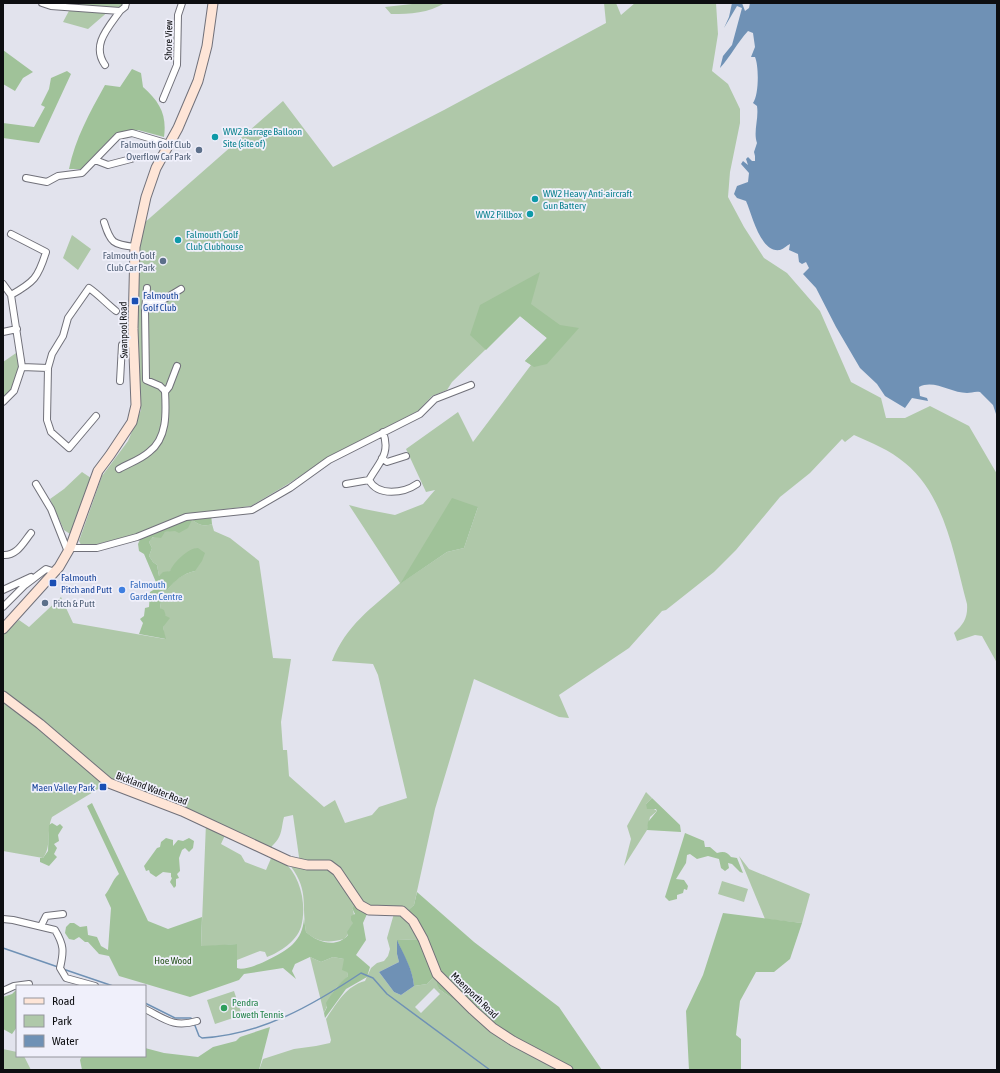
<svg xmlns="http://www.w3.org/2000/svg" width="1000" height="1073" font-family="'Asap Condensed',sans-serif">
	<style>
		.green { fill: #afc8a9; fill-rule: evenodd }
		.forest { fill: #a0c299 }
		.water { fill: #6f91b5 }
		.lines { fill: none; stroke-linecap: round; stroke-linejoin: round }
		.stream { stroke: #6f91b5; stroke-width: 1.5 }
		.street-casing { stroke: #71717a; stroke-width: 8 }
		.secondary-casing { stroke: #71717a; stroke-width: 11 }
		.street { stroke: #fff; stroke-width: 6 }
		.secondary { stroke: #fee5d7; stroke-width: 9 }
		.culture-dot { fill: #0f9aa8; stroke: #f0f0fb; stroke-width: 1.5 }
		.service-dot { fill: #5c6f8a; stroke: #f0f0fb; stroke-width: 1.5 }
		.transit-dot { fill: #1a4fb4; stroke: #f0f0fb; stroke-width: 1.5 }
		.shop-dot { fill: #3f7fe0; stroke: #f0f0fb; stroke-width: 1.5 }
		.leisure-dot { fill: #2e9e5b; stroke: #f0f0fb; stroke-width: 1.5 }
		.labels { text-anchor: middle; stroke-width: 3.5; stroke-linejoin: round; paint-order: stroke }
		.street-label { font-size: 10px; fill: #0d0e11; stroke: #f0f0fb }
		.culture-label { font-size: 10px; fill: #0d838f; stroke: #f0f0fb; text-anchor: start }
		.service-label { font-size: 10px; fill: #4e5e75; stroke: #f0f0fb; text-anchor: end }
		.transit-label { font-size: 10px; fill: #164399; stroke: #f0f0fb; text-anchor: start }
		.shop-label { font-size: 10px; fill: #366cbe; stroke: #f0f0fb; text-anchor: start }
		.park-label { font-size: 10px; fill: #234f18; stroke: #f0f0fb }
		.leisure-label { font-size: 10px; fill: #27864d; stroke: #f0f0fb; text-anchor: start }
	</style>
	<rect width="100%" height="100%" fill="#e2e3ed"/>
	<!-- green -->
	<path class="green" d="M68,3h54l3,4 -15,3 -22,19 -25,-7 8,-15 -2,-1z
		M421,3h24c-17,10 -34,11 -54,11l-6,-7z
		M604,3h12l5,12 14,-12h81l2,31 -6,37 16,13 12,25v14l-10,49 -2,25 16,30 20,31 23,15 33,38 31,71 30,16 5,20h19l25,-12 39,20 28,48v189l-15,-27 -7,-1 -18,6 -3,-8c10,-9 14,-16 13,-29 -13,-48 -22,-109 -62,-141 -15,-13 -33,-20 -51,-28l-9,7 -3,-3 -32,34 -30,24 -44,53 -22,22 -48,38 -4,1 -33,37 -70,47 10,23 -10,-1 -85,-38 -39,130 -21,96 -9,8 -36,-4 -32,-38 -37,-7 -7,-49 -9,2c-2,7 -2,16 -6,22 -5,7 -6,5 -9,14l-160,-70 -106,-91v-58l16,-14 10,7 32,-30 12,26 92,16 -2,-12 3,-11 -6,-8 3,-19h5c8,-10 14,-15 27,-18l-5,-19 -20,19 -11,5 -2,-11 -4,-3 -4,-6 3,-8 -3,-6c9,-14 31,-8 43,-22 8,5 11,7 20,4l2,7 16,7 29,23 14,97 18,1 -10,63 2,28h4l2,26 35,31 11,-7 10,23 27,-8 7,-8 28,-9 -29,-123 -5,-11 -41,-3c15,-37 39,-52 68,-78l-51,-78 15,4 31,6 28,-11 12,-14 -9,2 -20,-43 52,-37 15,30 58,-77 -6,-4 22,-23 -27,-22 -68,66 -5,8 -15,6 -14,15 -84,43 -46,30 -37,22 -65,8 -50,20 -42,11h-13l-2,-4 23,-65 26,-35 13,-31 -4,-99 2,-56 4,-31 140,-123 50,66 111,-57 162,-87zM478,507l-14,41 -17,4 -46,31z
		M72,235l19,14 -13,21 -15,-12z
		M19,351v27l-16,24v-40z
		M82,472l9,6 -21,56 -6,-4 -14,-31 14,-10z
		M3,700l105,83 -56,34c-6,14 0,29 -9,41l-40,-7z
		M646,792l6,6 -6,6 11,7 -7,6 -3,13 -23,36 7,-27 -4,-13z
		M206,823l20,10 -5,11 20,11 4,7 21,8 6,-14c3,2 9,3 11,5 18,15 24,44 18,66 -5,15 -21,25 -34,30l-2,-5 -5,-1 -23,9v-16l-36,3z
		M739,856l10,13 61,25 -8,29 -37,-4z
		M287,861l41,5 30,38 -6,4c5,10 0,23 -8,31 -15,4 -26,4 -38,-7 -5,-33 4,-41 -19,-71z
		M722,881l26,8 -4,13 -26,-8z
		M395,910l6,1 21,28 -24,1 -1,14 2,8 -20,10 15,20 7,3 13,-9 13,-2 10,-10 2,15 54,39 75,42h-309l4,-11 31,-10 22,-3 14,-3 1,-3 -5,-21c11,-16 20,-33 39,-38l6,-13 6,-5 7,-2 4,-5 2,-7 -3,-11zM434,988l6,6 -19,19 -6,-6z
		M310,957l11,5 12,-5 11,2 4,17 -14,14 -10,23z
		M234,991l8,24 -27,9 -8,-24z
		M3,1049l14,3v4h7l7,14h-28z"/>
	<!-- forest -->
	<path class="forest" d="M3,50l30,22 -10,6 -8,13 -12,-7z
		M132,69l9,4 2,14c17,15 24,28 21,50l-26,-7 -23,4 -34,35h-12c6,-30 21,-57 36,-84l15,2z
		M67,71l4,3 -32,69 -36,-5v-15l31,4 11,-20 -4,-2 8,-16 2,-11z
		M540,272l-9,32 29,21 19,3 -32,36 -13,3 -9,-6 22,-23 -27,-22 -34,34 -16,-15 10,-30z
		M452,498l26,9 -14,41 -17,4 -47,32z
		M211,514l1,10c-9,3 -12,1 -20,-4l-4,8 -9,5 -4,-2 -10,1 -4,6 -8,-1 -4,5 3,6 -3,8 4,6 4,3 2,11 4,-4 7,-1c4,-9 18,-23 28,-23l7,5 -3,8 -7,10c-13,3 -19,9 -27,18h-5l-3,19 4,2 2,6 4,2 -7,9 3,12 -27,-5 4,-11 -3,-4 4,-3 1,-8 4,-1 1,-15 8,-5 -14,-33 -5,-3 -1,-7 4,-9 44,-18z
		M652,798l28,27 1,7 -34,-2 1,-8 9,-11 -1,-2h-9l-1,-5z
		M92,803l56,118 20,8 34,-12 -1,29 36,-2v24c10,5 49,-16 56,-24 7,-7 10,-15 11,-25l2,13c12,11 31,16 42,3l-1,-3 6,-9 -2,-3v-4l4,-2 -3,-6 4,-4 11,10 -4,9 3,17 -10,15 14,12 -3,10 -21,12 -21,29 -1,-5 3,-6 -1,-4c6,-10 12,-19 22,-27l-1,-4 -5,-2 2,-11 -11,-2 -12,5 -11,-5 -15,7 -3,7 4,8 -13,-11 -39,6 -5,6 -49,17 -71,-21 -10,-20 -10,-2 -11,-12h-3l-6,-5 -5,3 -5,-1 -4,-6 1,-6 4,-4h4l6,4 7,-1 1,9 9,2 4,9 7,4 3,-42 -6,-13c6,-7 7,-15 14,-21l-32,-68z
		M52,823l5,3 3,-2 3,3 -5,8 1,6 -5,3 3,4 -3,6 3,3 -8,9 -9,-4v-4h3l5,-7 1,-26z
		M685,833l19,8 1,6h5l7,6c7,-2 10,-1 14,4l6,1 6,15 -3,-1 -8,-8 -4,-1 1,5 -4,3 -4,-3 -2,-9 -11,-3 -11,3 -7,-5 -3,1 -1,8 -10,16 8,1 4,6 -1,4 -3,-1 -1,4 -6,2v4l-8,2 -4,-4z
		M166,838l7,2v6l5,-6 5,1 6,-3 5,3 -1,7 -4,4 -4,-4 -3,2 -3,8 1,13 -3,3 2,4 -3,1v7l-2,2 -4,-6 2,-4 -1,-1v-4l-8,-1 -7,5 -6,-4 -1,-3 -3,1 -2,-5 13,-18 3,-1 1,-5z
		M417,892l57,50 85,65 43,63h-34l-75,-42 -54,-39 -2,-5v-10l-10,10 -13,2c-1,-16 -11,-31 -17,-46l25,-1 -17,-26 9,-8z
		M723,913l79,10 -12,36 -16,13h-18l-16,29 -4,34 5,4v31h-52l-3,-59 17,-36z
		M17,989v38l-5,7 -9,-5v-32l9,-3z
		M270,1027l-11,43h-177l-2,-10 2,-4h63v-8l19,5 34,4 15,-10 23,-6 4,-4z"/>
	<!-- water -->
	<path class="water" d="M732,3h10l3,8 4,-3 1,-5h247v414l-4,-12 -13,-13c-5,-1 -9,1 -13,1 -16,0 -33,-14 -48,-6l1,9 7,2 1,3 -16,-3 -7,10 -20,-12 -8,-12 -17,-16 -24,-41 -20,-39 -13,-14 6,-6 -3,-6 -4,2 -3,-2 -1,-8 -9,-4 1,-6c-3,1 -6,5 -10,6 -20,3 -28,-36 -34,-49l-9,-3 -3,-4 3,-8 11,-4 1,-9 -8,-9 2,-3 5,4 -2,-6 2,-2 4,4h3v-5l-1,-4 3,-9c-4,-11 2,-24 0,-37l-4,-3c6,-8 6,-37 2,-46h-4l4,-10 -2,-14 -5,-2c-11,12 -17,25 -28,37l3,-12 9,-11 10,-37 -5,-2 -13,22 5,-11z
		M397,940c7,15 16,30 17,46l-13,9 -7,-3 -15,-20 20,-10 -2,-8z"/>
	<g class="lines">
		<!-- stream -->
		<path class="stream" d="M3,948l55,19
			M63,969l50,17
			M145,1003l30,15h16l1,2
			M194,1023l5,13 3,2c59,-3 111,-33 159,-65l12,5 14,16 103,76"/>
		<!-- street casing -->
		<g class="street-casing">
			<path id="street" d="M42,3l9,3 69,5 5,-4 1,-4
				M105,65c-14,-20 3,-37 15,-54
				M163,99l14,-34 1,-50 4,-12
				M95,160l13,5 23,-6
				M26,178l21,4 11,-6 24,-3 36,-37 14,-3 37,11
				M104,222c7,22 9,22 31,25
				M3,284l8,11 11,72 -8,24 -11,11
				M11,295c23,-13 27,-17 35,-43l-35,-18
				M146,302l17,-2 18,-11
				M3,332l14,-3
				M22,367l26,1 -1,52 4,12 18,16 27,-32
				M48,368l4,-14 11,-18 5,-18 21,-30c10,7 17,15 27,23
				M120,381l2,-36 11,-1
				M165,392l4,-5 8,-21
				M383,432c8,22 -4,30 -14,48 9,17 35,13 48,4
				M382,458l5,4 19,-6
				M119,469c10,-6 21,-9 30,-17 19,-14 17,-41 16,-61l-5,-5 -14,-6 -1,-70 2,-22
				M36,484l15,25 17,43
				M346,484l23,-4
				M70,548h27l40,-11 49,-20 66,-7 38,-22 39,-28 91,-46 15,-15 36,-14
				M3,555c14,1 20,-12 28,-22
				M3,590l28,-13
				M3,607l22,-22 21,-16 9,3
				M3,919l10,1 42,10c9,15 9,21 5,38l6,10 29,8
				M41,926l5,-10 17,-2
				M3,991l11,-5 15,-2
				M145,1009c20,10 28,19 52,12"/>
		</g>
		<!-- secondary casing -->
		<g class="secondary-casing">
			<path id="secondary" d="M3,629l56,-62 11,-19 28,-77 12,-16 22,-33 4,-17 -3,-76 2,-82 11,-50 10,-29 22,-40 20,-47 9,-35 6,-43
				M3,696l37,28 69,59 73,28 107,50 18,4h22l8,6 23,34 9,5 33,1 11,10 10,18 14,35 36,36 20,18 20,13 55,29"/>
		</g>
		<!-- street -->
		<use href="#street" class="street"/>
		<!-- secondary -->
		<use href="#secondary" class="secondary"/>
	</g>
	<!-- markers -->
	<g class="culture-dot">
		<circle cx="215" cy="137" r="4"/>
		<circle cx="535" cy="199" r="4"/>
		<circle cx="530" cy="214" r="4"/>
		<circle cx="178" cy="240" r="4"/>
	</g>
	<g class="service-dot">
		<circle cx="199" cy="150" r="4"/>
		<circle cx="163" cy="261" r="4"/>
		<circle cx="45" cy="603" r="4"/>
	</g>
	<g class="transit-dot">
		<rect x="131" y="297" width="8" height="8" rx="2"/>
		<rect x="49" y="579" width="8" height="8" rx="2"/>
		<rect x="99" y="783" width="8" height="8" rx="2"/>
	</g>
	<circle class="shop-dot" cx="122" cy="590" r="4"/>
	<circle class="leisure-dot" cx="224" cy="1008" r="4"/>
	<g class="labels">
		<!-- street labels -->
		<g class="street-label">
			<text transform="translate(168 40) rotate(-89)" y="4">Shore View</text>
			<text transform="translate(123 330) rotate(-91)" y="4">Swanpool Road</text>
			<text transform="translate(152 788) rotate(21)" y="4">Bickland Water Road</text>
			<text transform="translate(475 995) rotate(44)" y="4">Maenporth Road</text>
		</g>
		<!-- culture labels -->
		<g class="culture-label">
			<text x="223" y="135">WW2 Barrage Balloon<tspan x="223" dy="12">Site (site of)</tspan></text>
			<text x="543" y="197">WW2 Heavy Anti-aircraft<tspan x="543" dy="12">Gun Battery</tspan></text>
			<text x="522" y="218" text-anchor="end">WW2 Pillbox</text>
			<text x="186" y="238">Falmouth Golf<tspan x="186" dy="12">Club Clubhouse</tspan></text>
		</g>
		<!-- service labels -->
		<g class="service-label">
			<text x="191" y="148">Falmouth Golf Club<tspan x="191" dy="12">Overflow Car Park</tspan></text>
			<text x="155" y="259">Falmouth Golf<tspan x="155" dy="12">Club Car Park</tspan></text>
			<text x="53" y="607" text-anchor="start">Pitch &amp; Putt</text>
		</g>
		<!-- transit labels -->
		<g class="transit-label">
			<text x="143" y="299">Falmouth<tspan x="143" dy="12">Golf Club</tspan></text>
			<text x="61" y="581">Falmouth<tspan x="61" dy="12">Pitch and Putt</tspan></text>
			<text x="95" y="791" text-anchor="end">Maen Valley Park</text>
		</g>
		<!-- shop labels -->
		<g class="shop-label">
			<text x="130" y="588">Falmouth<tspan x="130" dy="12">Garden Centre</tspan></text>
		</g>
		<!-- park labels -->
		<g class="park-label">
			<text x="173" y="964">Hoe Wood</text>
		</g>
		<!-- leisure labels -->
		<g class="leisure-label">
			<text x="232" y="1006">Pendra<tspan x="232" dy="12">Loweth Tennis</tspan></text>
		</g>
	</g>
	<!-- border -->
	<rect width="1000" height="1073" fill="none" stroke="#0d0e11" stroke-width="8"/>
	<!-- legend -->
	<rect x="16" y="985" width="130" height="72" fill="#f0f0fb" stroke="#95969d"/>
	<rect x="24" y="998" width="20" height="6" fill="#fee5d7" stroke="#95969d"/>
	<text x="52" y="1005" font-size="12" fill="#0d0e11">Road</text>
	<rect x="24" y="1015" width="20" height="12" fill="#afc8a9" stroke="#95969d"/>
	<text x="52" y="1025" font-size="12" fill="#0d0e11">Park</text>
	<rect x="24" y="1035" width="20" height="12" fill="#6f91b5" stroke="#95969d"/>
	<text x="52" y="1045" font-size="12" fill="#0d0e11">Water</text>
</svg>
